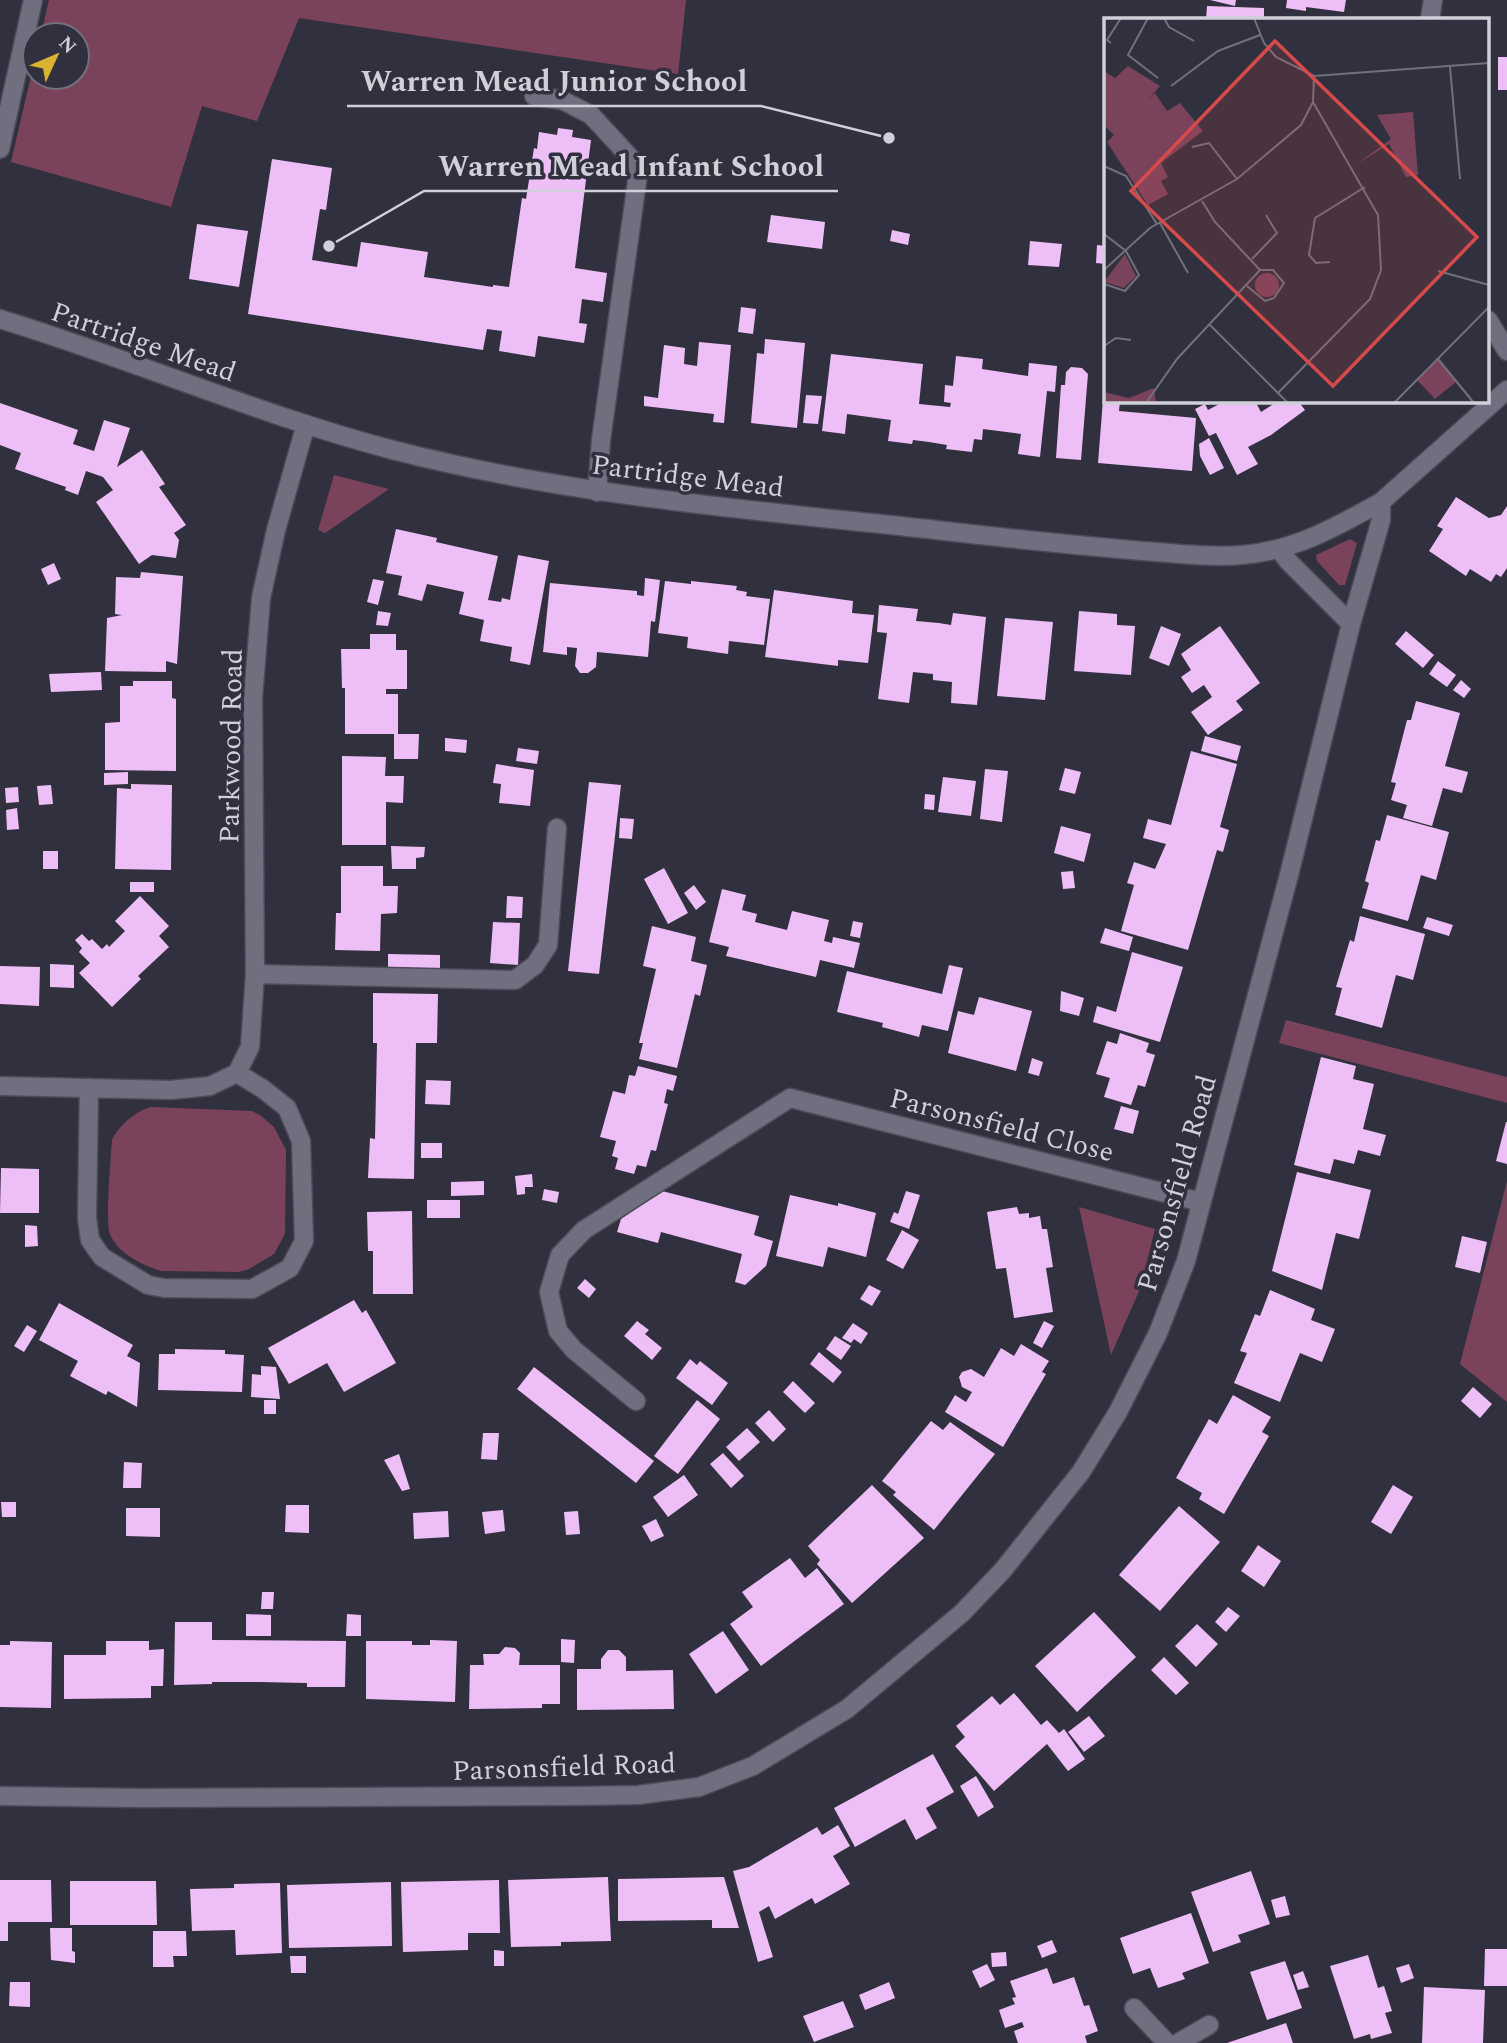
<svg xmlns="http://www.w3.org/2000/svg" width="1507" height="2043" font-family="Spectral,serif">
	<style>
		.green { fill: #7b435b }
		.building { fill: #eebff7 }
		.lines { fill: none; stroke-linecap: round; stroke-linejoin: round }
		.minor-casing { stroke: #4c4c57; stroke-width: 21 }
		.minor { stroke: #706f80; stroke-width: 18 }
		.labels { text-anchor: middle; stroke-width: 7; stroke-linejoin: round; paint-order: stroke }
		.street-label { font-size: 28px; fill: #d0d0d9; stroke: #31303e }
		.inset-road { fill: none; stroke: #71707c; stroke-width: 2 }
		.view { fill: #d54a4b; fill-opacity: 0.15; stroke: #d54a4b; stroke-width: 3.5 }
		.inset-edge { fill: none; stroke: #d0d0d9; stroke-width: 3.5 }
		.leader { fill: none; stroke: #d0d0d9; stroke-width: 2.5 }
		.callout-dot { fill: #d0d0d9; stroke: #31303e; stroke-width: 2.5 }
		.callout-label { font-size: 30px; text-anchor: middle; font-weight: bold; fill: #d0d0d9; stroke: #31303e; stroke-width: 7; stroke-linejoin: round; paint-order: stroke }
	</style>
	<rect width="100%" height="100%" fill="#31303e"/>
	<!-- green -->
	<path class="green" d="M49,0h637l-8,74 -379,-56 -42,103 -55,-15 -31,101 -160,-45 24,-103v18h42v-42h-36z
		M334,475l55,14 -64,44 -7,-3z
		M1350,539l7,4 -12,42h-6l-22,-24 -1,-6z
		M1286,1020l221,57v26l-228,-60z
		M151,1107l101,4 8,4 14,12 12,23 -1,84 -11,20 -25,15 -10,3 -77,-1c-19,-5 -45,-18 -52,-37 -5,-12 1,-77 2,-94 7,-14 23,-29 39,-33z
		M1507,1181v221l-47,-38z
		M1079,1207l76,22 -15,60 -29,66z"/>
	<!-- building -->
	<path class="building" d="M1210,0h26l-1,6z
		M1287,0h59l-2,12 -38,-5v4l-20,-3z
		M1207,6l57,2v11h-58z
		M1498,57h9v33h-9z
		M558,128l15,2 -1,7 19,3 -16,128 32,5 -4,29 -21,-3 -3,24 8,1 -3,19 -46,-7 -3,21 -36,-6 3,-20 -15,-2 -4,21 -235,-36 24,-155 60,9 -6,42 -6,-1 -8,51 45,7 4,-25 67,10 -4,25 69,10v-2l16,2 13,-89 4,1 8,-51 3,1 2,-17 18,3z
		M771,215l54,7 -3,27 -55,-7z
		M197,224l51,7 -9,56 -50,-8z
		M892,230l18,4 -2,11 -18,-4z
		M1030,241l32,3 -3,23 -31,-2z
		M1097,245l9,1v18l-10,-1z
		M741,307l15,2 -3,25 -15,-2z
		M765,339l40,4 -8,85 -46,-5 6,-70 7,1z
		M699,342l32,3 -7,78 -11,-1 1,-8 -70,-8v-10l14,2 6,-53 21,3 -1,16 13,2z
		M831,354l92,10 -4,40 31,3 1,-4 -7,-1 1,-17 8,1 3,-30 27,3 -1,10 46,7 1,-13 28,3 -2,26 -8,-1 -7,66 -22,-3 3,-20 -38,-5 -1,11 -8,-1 -2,13 -26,-3 1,-4 -18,-3 -16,-2 -1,4 -24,-3 3,-21 -44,-6 -2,20 -23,-3z
		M1071,367l11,1 6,6 -7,86 -25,-2 5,-73h4l1,-13z
		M1104,387h2v14h14l-1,10 77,7 -4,53 -94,-8z
		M806,395l16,1 -4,28 -15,-1z
		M1222,401h33l6,11 17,-11h20l7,9 -34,25 -23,12 10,17 -21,11 -21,-42 -7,3 -14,-27 10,-5 3,6 15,-8z
		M0,403l78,27 -5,14 21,7 10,-31 26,8 -13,39 25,-17 23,34 -6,3 27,38 -12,8 5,7 -3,18 -24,-3 -13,9 -43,-62 17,-12 -10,-13 -17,-6 -8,24 -13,-5 1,-3 -51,-18 6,-16 -21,-8z
		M1209,438l15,30 -14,7 -10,-19 -1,-12z
		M1456,497l33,21 12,-3 6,-9v62l-6,9 -5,-3 -5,8 -21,-13 -4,7 -37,-25 14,-22 -6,-3z
		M396,529l41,9 -1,4 62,14 -10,44 13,2 1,-4 8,2 8,-45 31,6 -19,104 -20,-4 2,-14 -32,-6 4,-21 -25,-6 5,-22 -37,-8 -5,17 -24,-6 4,-19 -16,-3z
		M54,563l7,16 -13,6 -7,-16z
		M141,572l42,4 -6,88 -11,-3v11l-61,-1 2,-53 15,-3 -7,-1 1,-37 24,1z
		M645,578l15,2 -5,42 -4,-1 -3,36 -51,-5 -1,15 -8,6h-8l-5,-7 2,-18 -10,-1v8l-24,-3 7,-69 87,8v4l7,1z
		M373,579l11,2 -6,24 -11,-3z
		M665,581l26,3v-3l46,5 -1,4 11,2 -1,4 24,3 -6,46 -35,-4 -1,13 -41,-6 1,-11 -30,-4z
		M774,590l79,11 -1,12 22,2 -6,48 -30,-3v6l-73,-9z
		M879,605l39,4 -2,12 23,2 12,2 2,-12 33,4 -9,88 -26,-2 1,-21 -19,-2v-6l-20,-2 -4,31 -31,-4 9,-66 -10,-1z
		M378,611l13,2 -3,13 -12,-1z
		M1079,611l38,3v11l18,1 -4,49 -57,-4z
		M1005,618l48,4 -8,78 -48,-4z
		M1161,626l20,8 -12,32 -20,-8z
		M1220,626l40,57 -24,18 7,9 -35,25 -17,-23 21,-15 -8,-12 -12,8 -11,-16 10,-7 -10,-16z
		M1406,631l28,24 -11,13 -28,-24z
		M370,634h26v16h11v39h-21v5h12v40h21l-1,25h-24v-25h-49v-46h-3l-1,-39h29z
		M1438,661l18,14 -9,12 -18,-13z
		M101,672l1,18 -51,2 -2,-18z
		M1461,680l10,9 -7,9 -11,-8z
		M133,681h39v17l4,1v72l-71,-1v-47l15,-1v-36h13z
		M1416,701l44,12 -15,53 23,6 -6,21 -19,-5 -11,38 -29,-8 4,-13 -16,-5 5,-17 -5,-1 16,-62h4z
		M1205,736l36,10 -4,15 -36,-10z
		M445,738l22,2 -1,13 -21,-2z
		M518,748l21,3 -2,13 -21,-3z
		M1191,751l46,13 -17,63 9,3 -6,22 -6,-2 -29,100 -67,-19 13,-46 -7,-2 7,-21 21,7 11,-25 -23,-6 5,-19 23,6z
		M342,756l44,1 -1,19h19l-1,27 -17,-1v43h-44z
		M496,764l38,6 -4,36 -31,-3 2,-19 -8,-1z
		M1065,768l16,4 -6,22 -16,-4z
		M985,769l23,2 -6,51 -22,-3z
		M128,772v12l-24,1v-12z
		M943,777l33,4 -5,35 -33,-4z
		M589,782l32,3 -22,189 -31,-3z
		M131,784l41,1 -1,85 -56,-1 2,-81 14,1z
		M51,785l2,19 -14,1 -2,-19z
		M18,787l1,15 -13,1 -1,-15z
		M925,794l10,1 -1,15 -10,-1z
		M17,808l2,21 -12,1 -1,-20z
		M1387,815l62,17 -13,48 -15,-5 -13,46 -46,-13 7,-25 -4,-2 11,-41 4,1z
		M620,818l14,1 -2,20 -13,-1z
		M1061,826l30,8 -7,28 -30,-9z
		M391,846l34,1 -1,10 -8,1v11h-24z
		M43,851h15v18h-15z
		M341,866h42v20h15l-1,27 -16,1 -1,37 -45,-1 1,-37h5z
		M664,868l24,45 -20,11 -24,-45z
		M1073,871l2,17 -12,1 -2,-17z
		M130,882h24v10h-24z
		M694,885l12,17 -10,8 -12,-17z
		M722,889l24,6 -4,15 15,4 -2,8 32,8 5,-19 37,9 -5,21 8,2 1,-6 27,6 -6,25 -34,-8 -4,17 -90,-21 3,-9 -20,-5z
		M140,896l29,30 -10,10 10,11 -31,29 3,3 -29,28 -33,-34 11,-10 -11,-11 3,-4 -7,-8 7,-6 7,7 3,-2 10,10 5,-5 2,3 16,-16 -10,-10z
		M507,896l16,1 -1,21h-16z
		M1360,916l65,18 -12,46 -17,-5 -14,53 -47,-13 7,-27 -6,-1 14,-47 4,2z
		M1427,917l26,8 -4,11 -26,-8z
		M853,921l10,2 -3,15 -10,-2z
		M493,922l27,1 -2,42 -28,-2z
		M652,926l44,11 -5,24 16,4 -7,31 -5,-2 -18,74 -38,-9 4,-16h-4l17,-74 -13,-3z
		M1105,928l28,9 -4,14 -29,-8z
		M1132,952l51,15 -23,75 -67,-20 4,-16 19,6z
		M388,954l52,1v14l-52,-2z
		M50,964l24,1v23l-24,-1z
		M949,965l14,3 -15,63 -26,-6 -3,12 -37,-10 1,-4 -46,-11 10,-41 95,23z
		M0,966l40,1 -1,39 -39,-2z
		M1061,991l23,7 -5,18 -19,-5z
		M373,993l65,1 -1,49h-21l-2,136 -46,-1 2,-40 5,1 2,-96h-4z
		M979,997l53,14 -16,60 -68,-18 10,-42 16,4z
		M1120,1033l29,10 -3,9 9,3 -10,32 -7,-2 -7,20 -27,-8 6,-19 -14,-4 11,-33 10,3z
		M1321,1057l35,9 -3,13 21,5 -11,45 23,6 -6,21 -22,-6 -4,14 -20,-5 -4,15 -36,-9z
		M1032,1058l11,4 -4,14 -11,-3z
		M638,1066l39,10 -4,15 -6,-2 -3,14 4,1 -12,47 -5,-1 -5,17 -9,-2 -3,9 -19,-5 3,-11 -6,-2 4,-15 -16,-4 13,-46 12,3 4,-19 6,1z
		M426,1080l25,1 -1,24 -25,-1z
		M1121,1106l18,5 -6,23 -19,-5z
		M1506,1122h1v42l-11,-3z
		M421,1143h21v15h-21z
		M1,1168l38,1v44h-39z
		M1297,1172l74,18 -12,49 -23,-6 -14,57 -50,-19z
		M532,1174l1,13h-8v7l-8,1 -2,-19z
		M484,1181v14l-33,1v-14z
		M544,1189l15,3 -2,11 -15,-3z
		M662,1191l97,25 -5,19 19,6 -7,25 -21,19 -10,-3 7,-28 -81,-22 -3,11 -41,-11 4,-13z
		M906,1191l14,4 -11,34 -19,-7 4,-10 4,2z
		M790,1195l48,11v-3l38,10 -10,44 -38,-10 -5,20 -47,-11z
		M427,1200h33v18h-33z
		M1017,1207l2,7 10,-1v5l11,-2 2,13h5l6,38 -7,1 7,44 -39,6 -8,-50 -10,1 -9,-57z
		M412,1211l1,83h-40v-43h-5l-1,-39z
		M25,1225l12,1 1,20 -13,1z
		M902,1230l17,10 -16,29 -17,-9z
		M1462,1236l25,6 -7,31 -25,-6z
		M585,1279l11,10 -7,9 -12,-10z
		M869,1285l12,6 -9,15 -12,-7z
		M1270,1290l45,19 -4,11 24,9 -13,33 -22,-9 -20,49 -46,-19 13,-30 -7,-2 15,-37 5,2z
		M354,1300l8,13 4,-3 30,53 -52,29 -17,-29 -38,21 -21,-36z
		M59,1303l74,42 -6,11 13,7 -3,44 -29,-16 -2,4 -36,-19 8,-15 -39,-21z
		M637,1321l12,9 -4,4 17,14 -10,12 -28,-24z
		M1044,1321l10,5 -12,22 -9,-5z
		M853,1323l15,10 -7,11 -7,-5 -3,4 -9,-5z
		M27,1325l10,6 -13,21 -10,-6z
		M835,1336l16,10 -10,14 -15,-11z
		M1021,1344l28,17 -7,11 4,2 -43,73 -58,-35 10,-17 11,7 6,-10 -10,-5 -3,-10 3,-5 9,-3 13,8 17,-29 13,8z
		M175,1349l50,1v4l19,1 -2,37 -84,-2 1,-36h16z
		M819,1352l23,20 -9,11 -23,-19z
		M690,1359l7,6 3,-4 28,22 -16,22 -36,-27z
		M261,1366l15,1 4,32 -29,-2 1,-23 9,1z
		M534,1367l120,94 -18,22 -119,-94z
		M793,1381l22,22 -10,10 -22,-21z
		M1473,1387l19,17 -12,14 -19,-17z
		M1233,1395l38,22 -9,15 7,4 -45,78 -25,-15 3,-6 -26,-15 33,-59 8,5z
		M264,1400h12v14h-12z
		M697,1400l23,19 -42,55 -24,-18z
		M769,1410l17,19 -13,13 -18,-19z
		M931,1421l12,9 7,-8 45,32 -61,76 -41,-35 3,-3 -14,-11z
		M747,1428l13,14 -21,19 -13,-14z
		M483,1433h16l-2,27 -16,-1z
		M723,1453l21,23 -13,12 -21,-24z
		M399,1454l11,35 -8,2 -18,-31z
		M124,1462l18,1 -1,25h-18z
		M684,1475l14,20 -30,22 -15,-20z
		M872,1485l52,53 -72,65 -35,-39 3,-4 -12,-14z
		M1393,1485l20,12 -22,37 -20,-12z
		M1,1502h15v15h-14z
		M286,1505h23v28l-24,-1z
		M1179,1506l41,36 -60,69 -41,-36z
		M126,1508h34v29l-34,-1z
		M503,1510l2,21 -20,3 -3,-22z
		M448,1511l1,26 -35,2 -1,-26z
		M578,1511l2,23 -14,1 -2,-23z
		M656,1519l8,17 -13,6 -9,-16z
		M1258,1545l23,16 -17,26 -23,-16z
		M790,1558l15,20 12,-10 27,36 -83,62 -31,-42 23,-17 -11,-15z
		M262,1592h12l-1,17h-12z
		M1228,1607l12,9 -14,16 -11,-10z
		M1094,1612l42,45 -59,55 -42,-46z
		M246,1614l25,1v21h-25z
		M347,1614l14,1v21h-15z
		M175,1622h37v18l134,1 -1,46h-38v-4l-47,-1h-48v2l-38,1z
		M1197,1624l21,20 -22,23 -21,-21z
		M723,1631l26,39 -33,24 -27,-40z
		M561,1639l14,1 -1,23 -13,-1z
		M430,1640l27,1 -2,61 -89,-3v-58h46v4h18z
		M10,1641l42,1 -1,66 -51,-1v-62h10z
		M106,1641h43v9l15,-1 -1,37h-12v12l-87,1v-44h42z
		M505,1647l10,1 5,5 -1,12h41v39h-18v4l-73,1 1,-44h14l-1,-11h16z
		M608,1650h11l7,7v14l47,-1 1,39 -97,1v-41h24v-10z
		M1164,1657l25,26 -13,12 -25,-25z
		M1014,1693l27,32 6,-5 12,13 5,-4 21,30 -17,12 -21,-27 -53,47 -39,-45 10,-9 -9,-11 36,-30 8,9z
		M1089,1716l16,20 -21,16 -16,-20z
		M933,1754l21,38 -28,16 11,20 -21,12 -11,-21 -50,28 -21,-39z
		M976,1776l18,31 -16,10 -18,-31z
		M838,1825l12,21 -17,10 17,28 -35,20 -3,-6 -37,21 -6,-13 -10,6 14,45 -15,5 -25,-91 16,-4 68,-40 5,8z
		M1251,1871l19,53 -32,11 3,7 -28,10 -22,-60z
		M608,1877l3,64 -50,1v4l-50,1 -3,-67z
		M724,1877l15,51h-27v-8l-94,1v-42z
		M0,1880h51l1,42h-44v19h-8z
		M499,1880l1,53h-32v17l-65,2 -2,-70z
		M70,1881h86l1,44h-87z
		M391,1882l1,64 -103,2 -2,-63z
		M280,1883l2,70 -46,2 -1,-25 -43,1 -2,-42 44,-1v-4z
		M1285,1896l5,19 -14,3 -5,-18z
		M1191,1913l18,50 -27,10 3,6 -27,9 -8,-20 -17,6 -13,-36z
		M50,1928h22v23l3,1v11l-24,-3z
		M153,1931h33l1,25h-14l1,11h-21z
		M1052,1940l5,12 -15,6 -5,-12z
		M1485,1949h22v37h-23z
		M494,1950l10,1v15h-10z
		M1006,1952l1,14 -15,1 -1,-14z
		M1368,1955l10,33 6,-2 8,25 -7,2 7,20 -21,6 -1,-5 -16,5 -24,-73z
		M290,1956h16v17h-15z
		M1285,1961l17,47 -35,12 -17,-48z
		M987,1964l8,16 -15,8 -8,-17z
		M1409,1964l5,14 -13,5 -5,-15z
		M1047,1968l6,16 21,-7 10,29 5,-1 9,26 -13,5 2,7h-69l-4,-12 10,-4 -2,-5 -17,6 -6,-18 16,-6 -3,-6 4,-1 -6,-16z
		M1303,1971l6,16 -11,3 -5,-15z
		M10,1982h20v25l-21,-1z
		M889,1982l6,16 -30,12 -6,-15z
		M1424,1987l61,3 -2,53h-61z
		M843,2001l11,26 -40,15 -11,-26z
		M1286,2023l7,20h-66z"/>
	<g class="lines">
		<!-- minor casing -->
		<g class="minor-casing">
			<path id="minor" d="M1430,19l3,-19
				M534,96l28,4 29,15 48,52 -38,273 -4,52
				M0,149l33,-149
				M0,319c132,40 259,96 393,131 178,46 361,60 543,80 69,8 137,15 206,21 33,2 67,7 100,4 52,-4 94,-28 139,-53
				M1488,320l19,31
				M1280,550l8,11 63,63
				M255,974l260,6 20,-15 13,-20 9,-117
				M237,1073l13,-26 5,-73 -2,-276 8,-100 15,-68 30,-106
				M0,1086l171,4 39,-4 27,-13 26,16 24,19 14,33 3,100 -14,27 -38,21 -88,-1 -16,-3 -46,-28 -12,-17 -3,-22 2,-130
				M636,1401l-62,-51 -16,-19 -9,-39 11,-37 24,-25 206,-132 411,104
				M0,1796l140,2 437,-2 61,-1 61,-8 54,-21 94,-57 115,-96 41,-43 78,-98 37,-60 40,-79 28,-72 103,-386 62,-251 30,-104v-18l126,-112
				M1134,2008l33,35
				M1178,2043l31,-18"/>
		</g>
		<!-- minor -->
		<use href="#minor" class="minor"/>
	</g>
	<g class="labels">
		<!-- street labels -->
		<g class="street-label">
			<text transform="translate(144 341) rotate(19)" y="10">Partridge Mead</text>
			<text transform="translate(688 475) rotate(7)" y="10">Partridge Mead</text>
			<text transform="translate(230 746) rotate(-89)" y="10">Parkwood Road</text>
			<text transform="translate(1002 1124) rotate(14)" y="10">Parsonsfield Close</text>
			<text transform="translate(1176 1183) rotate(-74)" y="10">Parsonsfield Road</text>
			<text transform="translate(564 1766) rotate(-2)" y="10">Parsonsfield Road</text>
		</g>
	</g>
	<!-- overview -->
	<g transform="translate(1104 18)">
		<rect width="385" height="385" fill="#31303e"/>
		<path d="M24,48l32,20 -12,14 7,-7 12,18 13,-8 23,28 -42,32 7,14 -7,4 7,13 -20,11 -41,-63 7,-7 -10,-10v-54l11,7zM309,94l5,63 -12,2 -17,-33 -32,20 34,-25 -14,-24zM21,236l11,22 -12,12 -20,-6zM151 267a12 12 0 1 1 24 0a12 12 0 1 1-24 0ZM334,341l19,22 -22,18 -18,-19zM50,370l2,15h-52v-11l25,6z" fill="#7b435b"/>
		<path class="inset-road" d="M44,0l-20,37 30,23M60,0l5,9 25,14M150,0l10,25 12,14 38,19 175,-13M7,25l-4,-3 14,-22M346,49l10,112M67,68l47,-35 42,-16M88,129l17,-4 28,36M0,148l22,10 31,48M98,183l13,21 45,48M56,205l28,50M0,216l22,17 13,24 -14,16 -21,-7M148,241l25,-26 -11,-18M226,244l-14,1 -7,-8 6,-37 50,-31M0,252l46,-42 87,-49 64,-54 12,-23M334,253l51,14M105,306l79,79M0,328l12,-8 15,2M334,341l36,44M174,375l92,-94 11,-29 -3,-55 -65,-113 1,-26M42,385l31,-44 83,-89h13l11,13 -10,15 -9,3 -18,-15M290,385l95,-96"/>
		<path class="view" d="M171,23l202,196 -144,149 -202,-195z"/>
		<rect width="385" height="385" class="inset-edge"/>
	</g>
	<!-- callouts -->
	<path class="leader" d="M889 138L761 106H347M329 246L424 191H838"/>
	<g class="callout-dot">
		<circle cx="889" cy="138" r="7"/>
		<circle cx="329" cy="246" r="7"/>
	</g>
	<g class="callout-label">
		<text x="554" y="91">Warren Mead Junior School</text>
		<text x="631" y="176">Warren Mead Infant School</text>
	</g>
	<!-- north arrow -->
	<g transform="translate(56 56) rotate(46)"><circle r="33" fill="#31303e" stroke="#71707c" stroke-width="2"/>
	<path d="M0-5L12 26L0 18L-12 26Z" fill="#dab333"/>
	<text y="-10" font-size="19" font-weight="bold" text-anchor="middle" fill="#d0d0d9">N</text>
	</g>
</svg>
